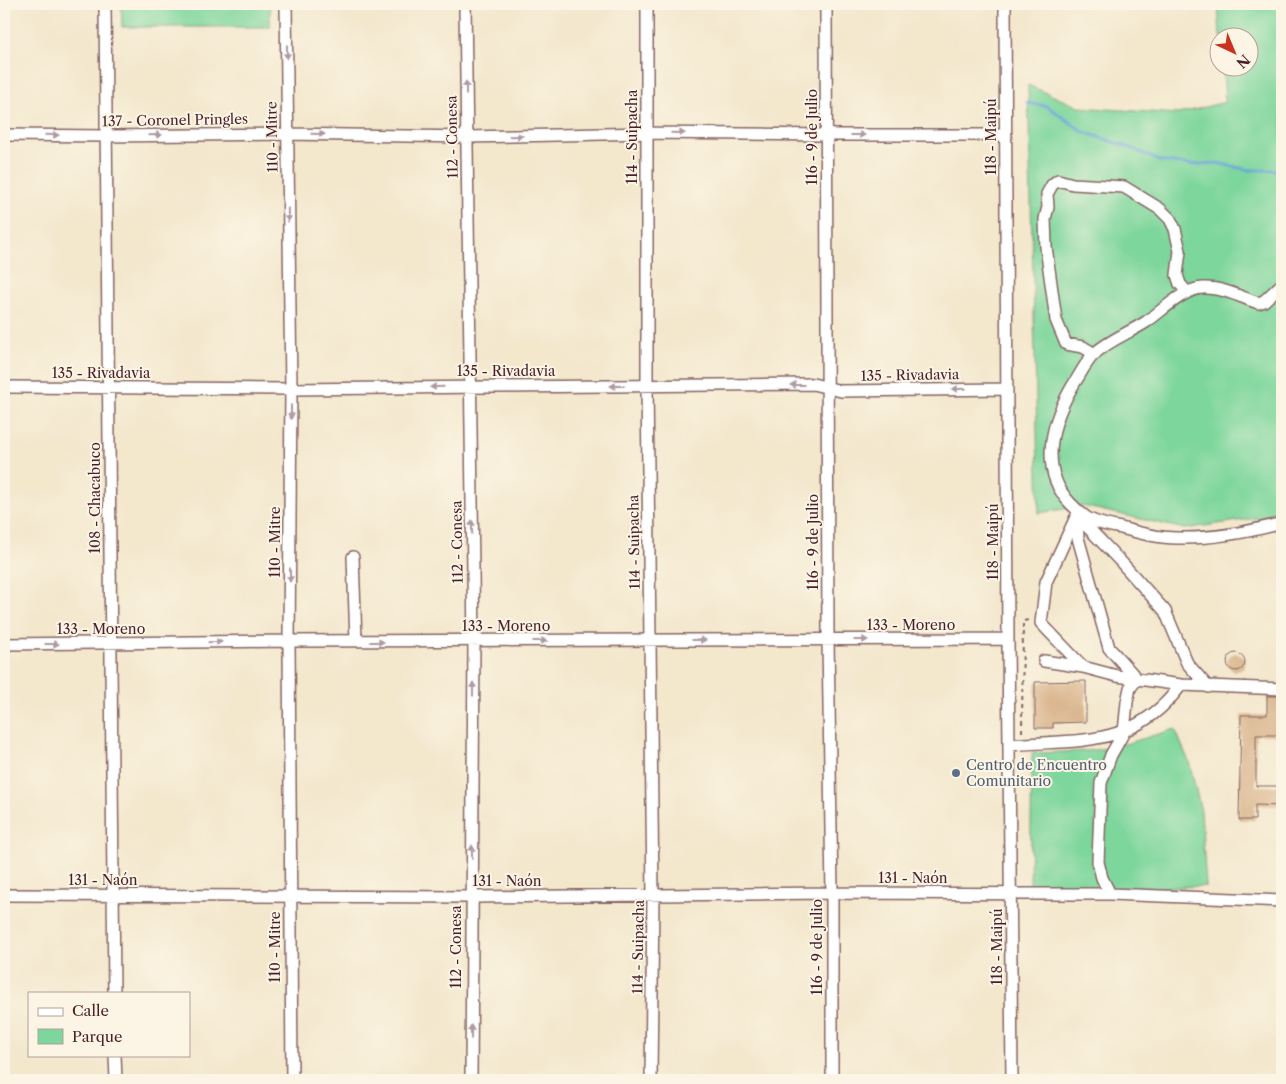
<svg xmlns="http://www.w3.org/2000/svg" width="1286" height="1084" font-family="'Libre Caslon Text',serif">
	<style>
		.green { fill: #7dd69b; stroke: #647a63 }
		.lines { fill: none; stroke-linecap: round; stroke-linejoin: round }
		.stream { stroke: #66a2d7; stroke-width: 3 }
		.building { fill: #d7b086 }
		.minor-casing { stroke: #856563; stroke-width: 14 }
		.path { stroke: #856563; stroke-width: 2; stroke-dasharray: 4 4; stroke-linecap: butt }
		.minor { stroke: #fff; stroke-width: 11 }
		.oneway { fill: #ae9aa0 }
		.service-dot { fill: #5c6f8a; stroke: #fcf5e5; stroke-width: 2 }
		.labels { text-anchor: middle; stroke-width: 4; stroke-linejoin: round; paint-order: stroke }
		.street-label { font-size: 14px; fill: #4a1f2b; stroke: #fcf5e5 }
		.service-label { font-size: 14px; fill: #4e5e75; stroke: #fcf5e5; text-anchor: start }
	</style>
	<rect width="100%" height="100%" fill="#fcf5e5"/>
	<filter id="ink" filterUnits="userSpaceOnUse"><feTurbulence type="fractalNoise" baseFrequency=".02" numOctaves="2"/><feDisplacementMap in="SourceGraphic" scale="10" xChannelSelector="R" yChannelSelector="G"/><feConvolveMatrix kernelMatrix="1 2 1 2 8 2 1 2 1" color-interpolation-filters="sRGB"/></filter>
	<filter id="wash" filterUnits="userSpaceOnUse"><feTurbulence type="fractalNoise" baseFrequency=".0096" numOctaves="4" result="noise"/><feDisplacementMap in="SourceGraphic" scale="20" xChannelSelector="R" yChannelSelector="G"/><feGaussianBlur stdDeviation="1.12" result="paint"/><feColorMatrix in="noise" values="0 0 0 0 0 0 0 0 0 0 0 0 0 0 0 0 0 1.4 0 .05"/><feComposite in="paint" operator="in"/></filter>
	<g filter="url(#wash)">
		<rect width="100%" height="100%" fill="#f3e7cc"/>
		<!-- green -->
		<path class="green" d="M121,4h149v23h-148z
			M1218,4h64v503l-18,10 -79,12 -102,-23 -44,7 -11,-428 51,22 99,7 47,-12 -2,-34h25v-30l-28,-1z
			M1175,729l14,33 12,49 5,75 -101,4 -75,-2 2,-135 54,-2 29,-4z"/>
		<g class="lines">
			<!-- stream -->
			<path class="stream" d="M1027,103l20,3 37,26 50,17 25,12 31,4 27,-2 32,7h33"/>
		</g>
		<g id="blocks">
			<!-- building -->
			<path class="building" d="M1227 662a9 9 0 1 1 18 0a9 9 0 1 1-18 0Z
				M1086,681v41l-33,1v5h-18v-46z
				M1267,696h15v39h-26v51h26v20l-27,-1v15h-16l2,-105h26z"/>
		</g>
	</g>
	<g filter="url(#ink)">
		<use href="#blocks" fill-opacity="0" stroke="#856563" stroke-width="1"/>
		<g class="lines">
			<!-- minor casing -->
			<g class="minor-casing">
				<path id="minor" d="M105,4l9,989
					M286,4l5,385 -2,252 3,439
					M465,4l9,638 -3,438
					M647,4v381l6,510 -2,185
					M826,4l2,636 4,253v187
					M1005,4l3,635 4,441
					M4,135l103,1 180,-2 180,3 181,-4 179,2h179
					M1282,284l-18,17 -6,2c-17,-6 -37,-16 -55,-15 -20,1 -41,23 -57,34 -17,11 -37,18 -52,32 -8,8 -13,19 -19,28 -23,37 -38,87 -4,122 6,6 11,11 18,15 10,5 22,7 32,9 19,5 37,10 56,10 35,1 72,-6 105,-15
					M1095,354l-12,-7 -17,-3 -10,-24 -10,-73 -1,-28 3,-12 -1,-13 5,-9 6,-5 15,4 51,3 36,22 10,10 5,10 5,22 -3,24 3,9 7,8
					M4,387l287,2 522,-5 28,7 166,-2
					M1077,516l1,22 31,110 28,31 -7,9 -3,14 -3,30 -13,23 -10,28 -3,79 4,16 8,16
					M1077,516l44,46 44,49 22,52 21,24
					M1076,517l-30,65 -5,41 42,44
					M353,557l3,84
					M4,644l285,-3 719,-2
					M1044,661l39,6 34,9 64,9 101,4
					M1009,745c70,-6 125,4 172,-60
					M4,895l468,2 360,-4 278,1 172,7
					M115,1055l1,25"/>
			</g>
			<!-- path -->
			<path class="path" d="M1022,732l1,-111 6,-1"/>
			<!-- minor -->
			<use href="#minor" class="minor"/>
		</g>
		<!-- one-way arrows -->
		<defs><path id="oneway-solid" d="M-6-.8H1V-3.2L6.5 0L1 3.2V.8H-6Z" transform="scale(1.25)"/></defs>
		<g class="oneway">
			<use href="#oneway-solid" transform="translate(287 52) rotate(90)"/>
			<use href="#oneway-solid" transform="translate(466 88) rotate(-91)"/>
			<use href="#oneway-solid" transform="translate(678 133) rotate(1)"/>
			<use href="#oneway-solid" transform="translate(318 134) rotate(1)"/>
			<use href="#oneway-solid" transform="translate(52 135) rotate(1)"/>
			<use href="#oneway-solid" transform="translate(155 135) rotate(-1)"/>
			<use href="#oneway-solid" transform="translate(858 135)"/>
			<use href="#oneway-solid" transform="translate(516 136) rotate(-1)"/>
			<use href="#oneway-solid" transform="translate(288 215) rotate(89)"/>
			<use href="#oneway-solid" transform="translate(797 385) rotate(180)"/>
			<use href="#oneway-solid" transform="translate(617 386) rotate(180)"/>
			<use href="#oneway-solid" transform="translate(437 387) rotate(179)"/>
			<use href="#oneway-solid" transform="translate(959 389) rotate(179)"/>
			<use href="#oneway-solid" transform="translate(291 412) rotate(90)"/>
			<use href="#oneway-solid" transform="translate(472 527) rotate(-91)"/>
			<use href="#oneway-solid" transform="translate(290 575) rotate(90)"/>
			<use href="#oneway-solid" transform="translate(699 640)"/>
			<use href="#oneway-solid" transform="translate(861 640)"/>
			<use href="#oneway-solid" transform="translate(540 641)"/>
			<use href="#oneway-solid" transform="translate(215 642) rotate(-1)"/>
			<use href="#oneway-solid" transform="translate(377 642)"/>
			<use href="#oneway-solid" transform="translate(52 644)"/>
			<use href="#oneway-solid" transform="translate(473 689) rotate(-90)"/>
			<use href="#oneway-solid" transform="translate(472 852) rotate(-90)"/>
			<use href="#oneway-solid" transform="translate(471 1032) rotate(-90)"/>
		</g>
	</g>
	<!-- markers -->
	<circle class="service-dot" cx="956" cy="773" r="5"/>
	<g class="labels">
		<!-- street labels -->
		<g class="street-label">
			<text transform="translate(175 120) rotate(-1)" y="5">137 - Coronel Pringles</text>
			<text transform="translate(272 137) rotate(-91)" y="5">110 - Mitre</text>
			<text transform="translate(452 137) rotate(-91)" y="5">112 - Conesa</text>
			<text transform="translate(632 137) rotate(-90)" y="5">114 - Suipacha</text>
			<text transform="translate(812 137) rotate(-90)" y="5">116 - 9 de Julio</text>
			<text transform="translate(991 137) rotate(-90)" y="5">118 - Maipú</text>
			<text x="506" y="376">135 - Rivadavia</text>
			<text x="101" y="378">135 - Rivadavia</text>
			<text transform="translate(910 375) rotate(-1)" y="5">135 - Rivadavia</text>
			<text transform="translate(95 498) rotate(-90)" y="5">108 - Chacabuco</text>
			<text transform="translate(275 542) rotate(-90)" y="5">110 - Mitre</text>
			<text transform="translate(457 542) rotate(-91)" y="5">112 - Conesa</text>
			<text transform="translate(634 542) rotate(-91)" y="5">114 - Suipacha</text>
			<text transform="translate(813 542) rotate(-90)" y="5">116 - 9 de Julio</text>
			<text transform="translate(993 542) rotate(-90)" y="5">118 - Maipú</text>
			<text x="911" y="630">133 - Moreno</text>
			<text x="506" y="631">133 - Moreno</text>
			<text x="101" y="634">133 - Moreno</text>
			<text x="913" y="883">131 - Naón</text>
			<text x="103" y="885">131 - Naón</text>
			<text x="507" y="886">131 - Naón</text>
			<text transform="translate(275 947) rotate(-90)" y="5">110 - Mitre</text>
			<text transform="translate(456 947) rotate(-90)" y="5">112 - Conesa</text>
			<text transform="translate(638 947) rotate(-89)" y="5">114 - Suipacha</text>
			<text transform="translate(817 947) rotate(-90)" y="5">116 - 9 de Julio</text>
			<text transform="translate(997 947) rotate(-90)" y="5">118 - Maipú</text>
		</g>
		<!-- service labels -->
		<g class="service-label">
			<text x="966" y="770">Centro de Encuentro<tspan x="966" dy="16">Comunitario</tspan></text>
		</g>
	</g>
	<!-- margin -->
	<rect width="1286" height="1084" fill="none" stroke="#fcf5e5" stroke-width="20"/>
	<!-- legend -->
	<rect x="28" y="992" width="162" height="65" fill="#fcf5e5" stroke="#b59f9b"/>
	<rect x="38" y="1008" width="25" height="8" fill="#ffffff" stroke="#b59f9b"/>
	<text x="72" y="1016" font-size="15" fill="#4a1f2b">Calle</text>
	<rect x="38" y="1029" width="25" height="15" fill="#7dd69b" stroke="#b59f9b"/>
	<text x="72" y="1042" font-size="15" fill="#4a1f2b">Parque</text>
	<!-- north arrow -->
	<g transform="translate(1234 52) rotate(136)"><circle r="24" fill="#fcf5e5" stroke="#b59f9b"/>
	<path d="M0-4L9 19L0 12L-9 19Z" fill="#c8321e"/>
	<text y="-8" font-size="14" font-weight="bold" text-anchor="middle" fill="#4a1f2b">N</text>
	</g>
</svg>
